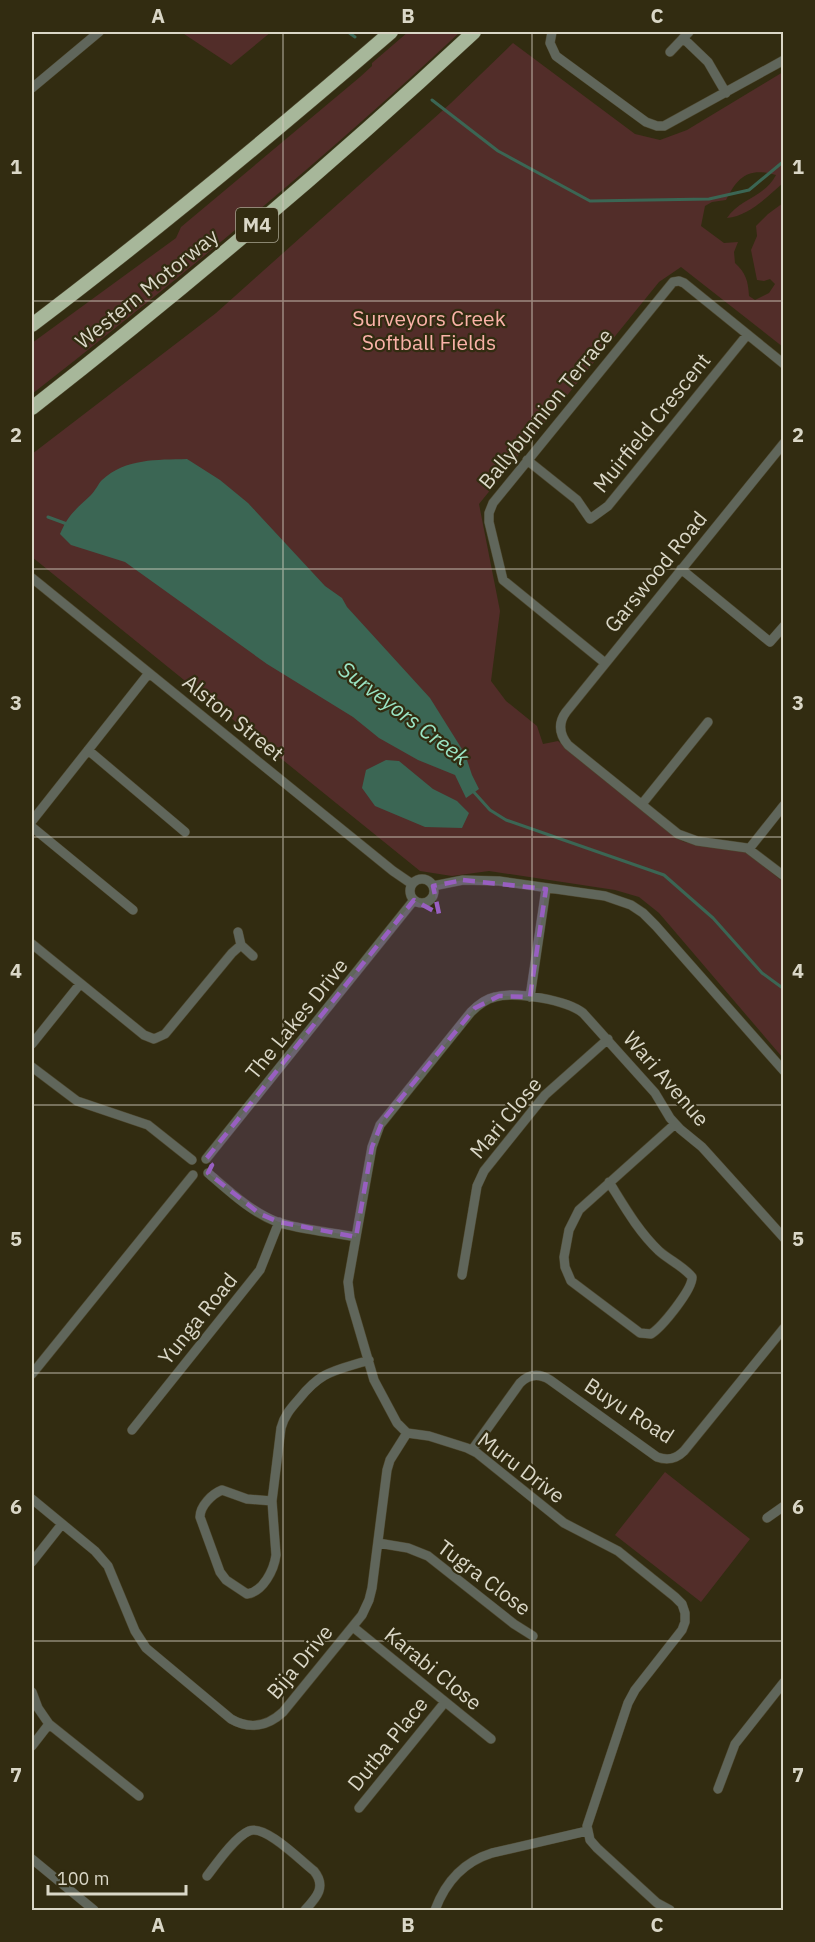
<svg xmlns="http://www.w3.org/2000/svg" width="815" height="1942" font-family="'IBM Plex Sans',sans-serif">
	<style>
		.green { fill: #522d29 }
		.water { fill: #3b6654 }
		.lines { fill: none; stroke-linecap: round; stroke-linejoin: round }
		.stream { stroke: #3b6654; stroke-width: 3 }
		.minor-casing { stroke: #4d472e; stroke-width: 10 }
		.highway-casing { stroke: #4d472e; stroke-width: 15 }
		.minor { stroke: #60665b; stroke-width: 9 }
		.highway { stroke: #a7b79a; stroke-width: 14 }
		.marked { fill: #985fc1; fill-opacity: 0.2; stroke: #985fc1; stroke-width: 4.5; stroke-dasharray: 12 8; stroke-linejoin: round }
		.grid { fill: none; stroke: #dad7c7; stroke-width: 1.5; stroke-opacity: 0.55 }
		.labels { text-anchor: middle; stroke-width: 4.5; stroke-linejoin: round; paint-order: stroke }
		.shield { fill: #322c11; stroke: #a8a490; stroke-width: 1.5 }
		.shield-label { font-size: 20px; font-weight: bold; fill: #dad7c7 }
		.street-label { font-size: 21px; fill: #dad7c7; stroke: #322c11 }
		.park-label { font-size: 21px; fill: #fab2a8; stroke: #322c11 }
		.water-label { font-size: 22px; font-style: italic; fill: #9ae4c4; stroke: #322c11 }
		.neatline { fill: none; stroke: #dad7c7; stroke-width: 2 }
		.grid-label { font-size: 20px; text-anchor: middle; font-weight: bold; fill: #dad7c7 }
	</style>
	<rect width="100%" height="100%" fill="#322c11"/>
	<!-- green -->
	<path class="green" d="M181,32h90l-40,33z
		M408,32h52c-137,128 -281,247 -428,362v-51l144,-105 5,-11 179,-150 12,-11v-3z
		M513,43l122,91 25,6 27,-10 96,-58v111c-16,14 -34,33 -56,35 12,-19 38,-21 49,-43 -27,-8 -38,1 -50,25l-14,2 -7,4 -4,20 23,17 14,-1 -4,10 1,11c11,10 13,18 14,33l6,4 14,-7 6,-9 -5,-5 -6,2 -7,-1 -6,-30 6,-14 -1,-10 12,-12 15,-11v144l-102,-80 -22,15 -180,222 21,107 -9,70 15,20 31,25 6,18 15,-3 119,97 7,4 63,10 36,30v176l-124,-145 -20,-16 -24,-7 -126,-19 -37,5 -32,-5 -388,-314v-103l184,-141 235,-210z
		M665,1472l85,67 -49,63 -86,-67z"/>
	<!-- water -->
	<path class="water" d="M187,459l33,21 28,23 77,83 17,12 5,9 83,91 35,56 7,21 7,14 -13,9 -11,-23 -37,-15 -39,-22 -26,-21 -86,-53 -142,-102 -54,-17 -11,-11c8,-19 16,-25 31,-39 5,-5 7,-11 11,-15 24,-22 55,-20 85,-21z
		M386,760l13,1 34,28 24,12 12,12 -7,15 -37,-1 -50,-21 -13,-18 4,-18z"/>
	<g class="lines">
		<!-- stream -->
		<path class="stream" d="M348,32l7,5
			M432,100l66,51 92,50 119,-2 40,-9 35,-29
			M48,517l19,7
			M472,790l18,20 16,10 158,55 49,43 49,55 22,16"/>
		<!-- minor casing -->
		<g class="minor-casing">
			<path id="minor" d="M552,32l-2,11 6,13 90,66 11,4h7l120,-66
				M683,38l25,24 18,31
				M670,52l19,-20
				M32,88l67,-56
				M784,443l-218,269c-8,11 -7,22 2,33l110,89 19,7 50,7 37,28
				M527,460l50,40 13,19 18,-13 139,-171
				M681,569l89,73 14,-16
				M32,578l361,293 19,13
				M605,663l-102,-83 -14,-58v-9l4,-10 180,-221 6,-1 5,2 100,81
				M88,750l97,82
				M642,804l66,-82
				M32,821l117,-148
				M32,827l101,83
				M749,849l35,-44
				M410 891a12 12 0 1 1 24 0a12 12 0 1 1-24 0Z
				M433,886l30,-6 36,1 106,15 26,9 12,8 13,13 128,145
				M238,932l3,13 12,11
				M32,944l112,91 10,4 11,-5 67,-81 9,-8
				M530,997l16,-108
				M32,1044l48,-60
				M32,1067l45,34 71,24 44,35
				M206,1159l208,-259
				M208,1173c21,18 43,39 69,49 25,8 53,10 79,15
				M609,1182c15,24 29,49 50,69 10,9 24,15 33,26 1,12 -30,50 -41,57l-11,-1 -69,-52 -6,-14 -1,-10 5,-27 10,-20 96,-86
				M462,1275l15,-89 7,-15 61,-76 63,-56
				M32,1374l161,-199
				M132,1430l128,-160 19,-48
				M472,1450l48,-67c9,-9 19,-10 30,-3l107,77c11,4 19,2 27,-6l100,-123
				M32,1499l63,52 13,15 27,65 11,17 85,71c19,11 37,7 52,-7l79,-97 7,-15 3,-12 15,-118 3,-10 17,-27
				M272,1501l-25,-2 -25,-9c-10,4 -22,16 -22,27l20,55 6,8 21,14c16,-2 27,-24 29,-39l-4,-54 9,-73c3,-12 10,-20 18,-29 23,-29 36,-28 70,-39
				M767,1518l17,-12
				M378,1543l30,5 20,8 86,68 19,12
				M32,1562l30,-38
				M353,1627l138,112
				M32,1692l6,16 11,16 90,72
				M32,1746l17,-22
				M718,1789l17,-45 49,-62
				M359,1808l86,-106
				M32,1859l62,51
				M207,1876c10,-13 28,-39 42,-45 16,-7 52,30 65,40 13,16 2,27 -9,39
				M435,1910c10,-27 28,-48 57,-57l95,-22
				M670,1910l-13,-7 -60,-55 -7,-8 -3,-14 41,-123 7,-13 47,-60 3,-8v-9l-3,-9 -7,-7 -57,-46 -54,-28 -87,-70 -10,-5 -38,-12 -22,-3 -10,-10 -23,-43 -24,-82 -2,-16 24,-135 8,-22 91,-113c7,-7 14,-13 24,-15 20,-6 72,3 88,16l72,80 15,25 10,11 22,18 82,91"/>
		</g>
		<!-- highway casing -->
		<g class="highway-casing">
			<path id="highway" d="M32,325c123,-93 242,-192 359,-293
				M32,408c152,-119 300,-244 442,-376"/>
		</g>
		<!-- minor -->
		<use href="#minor" class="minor"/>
		<!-- highway -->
		<use href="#highway" class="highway"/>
	</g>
	<!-- marked area -->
	<path class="marked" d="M463,880l83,9 -16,108 -31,-1 -24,12 -92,112 -11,27 -16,90 -77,-15 -19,-8 -52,-41 4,-8 -6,-6 208,-259 25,14 -6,-28z"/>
	<!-- grid -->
	<path class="grid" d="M283,32v1878M532,32v1878M32,301h752M32,569h752M32,837h752M32,1105h752M32,1373h752M32,1641h752"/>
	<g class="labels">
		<!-- shield labels -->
		<rect class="shield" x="236" y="208" width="42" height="34" rx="4.5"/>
		<g class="shield-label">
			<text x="257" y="232">M4</text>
		</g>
		<!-- street labels -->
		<g class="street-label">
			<text transform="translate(147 289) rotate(-39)" y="7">Western Motorway</text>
			<text transform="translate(546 409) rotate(-51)" y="7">Ballybunnion Terrace</text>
			<text transform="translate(652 423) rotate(-51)" y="7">Muirfield Crescent</text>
			<text transform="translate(656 572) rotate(-51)" y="7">Garswood Road</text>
			<text transform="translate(233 718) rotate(39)" y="7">Alston Street</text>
			<text transform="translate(297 1019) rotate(-51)" y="7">The Lakes Drive</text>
			<text transform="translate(666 1079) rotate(49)" y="7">Wari Avenue</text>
			<text transform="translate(506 1118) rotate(-50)" y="7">Mari Close</text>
			<text transform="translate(198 1319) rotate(-51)" y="7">Yunga Road</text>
			<text transform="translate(629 1411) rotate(33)" y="7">Buyu Road</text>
			<text transform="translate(521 1468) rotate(37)" y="7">Muru Drive</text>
			<text transform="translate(484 1578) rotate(37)" y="7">Tugra Close</text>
			<text transform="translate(300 1662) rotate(-50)" y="7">Bija Drive</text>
			<text transform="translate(433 1669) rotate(39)" y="7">Karabi Close</text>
			<text transform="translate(388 1744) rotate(-51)" y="7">Dutba Place</text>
		</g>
		<!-- park labels -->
		<g class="park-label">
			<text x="429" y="326">Surveyors Creek<tspan x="429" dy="24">Softball Fields</tspan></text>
		</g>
		<!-- water labels -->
		<g class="water-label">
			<text transform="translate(404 713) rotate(37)" y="8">Surveyors Creek</text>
		</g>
	</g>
	<!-- border -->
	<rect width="815" height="1942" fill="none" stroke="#322c11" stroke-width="66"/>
	<!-- scale -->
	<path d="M48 1885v9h138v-9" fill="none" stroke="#dad7c7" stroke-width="3"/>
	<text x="57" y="1885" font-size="18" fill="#dad7c7" stroke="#322c11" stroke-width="4.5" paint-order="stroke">100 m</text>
	<rect x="33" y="33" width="749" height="1876" class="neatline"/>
	<g class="grid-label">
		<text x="158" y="23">A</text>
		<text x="408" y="23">B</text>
		<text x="657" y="23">C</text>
		<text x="16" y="174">1</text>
		<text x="798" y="174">1</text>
		<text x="16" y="442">2</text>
		<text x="798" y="442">2</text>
		<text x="16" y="710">3</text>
		<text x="798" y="710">3</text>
		<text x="16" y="978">4</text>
		<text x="798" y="978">4</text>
		<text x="16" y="1246">5</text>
		<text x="798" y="1246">5</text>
		<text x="16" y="1514">6</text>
		<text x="798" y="1514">6</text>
		<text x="16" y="1782">7</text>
		<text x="798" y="1782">7</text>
		<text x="158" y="1932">A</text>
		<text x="408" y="1932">B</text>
		<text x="657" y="1932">C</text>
	</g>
</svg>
